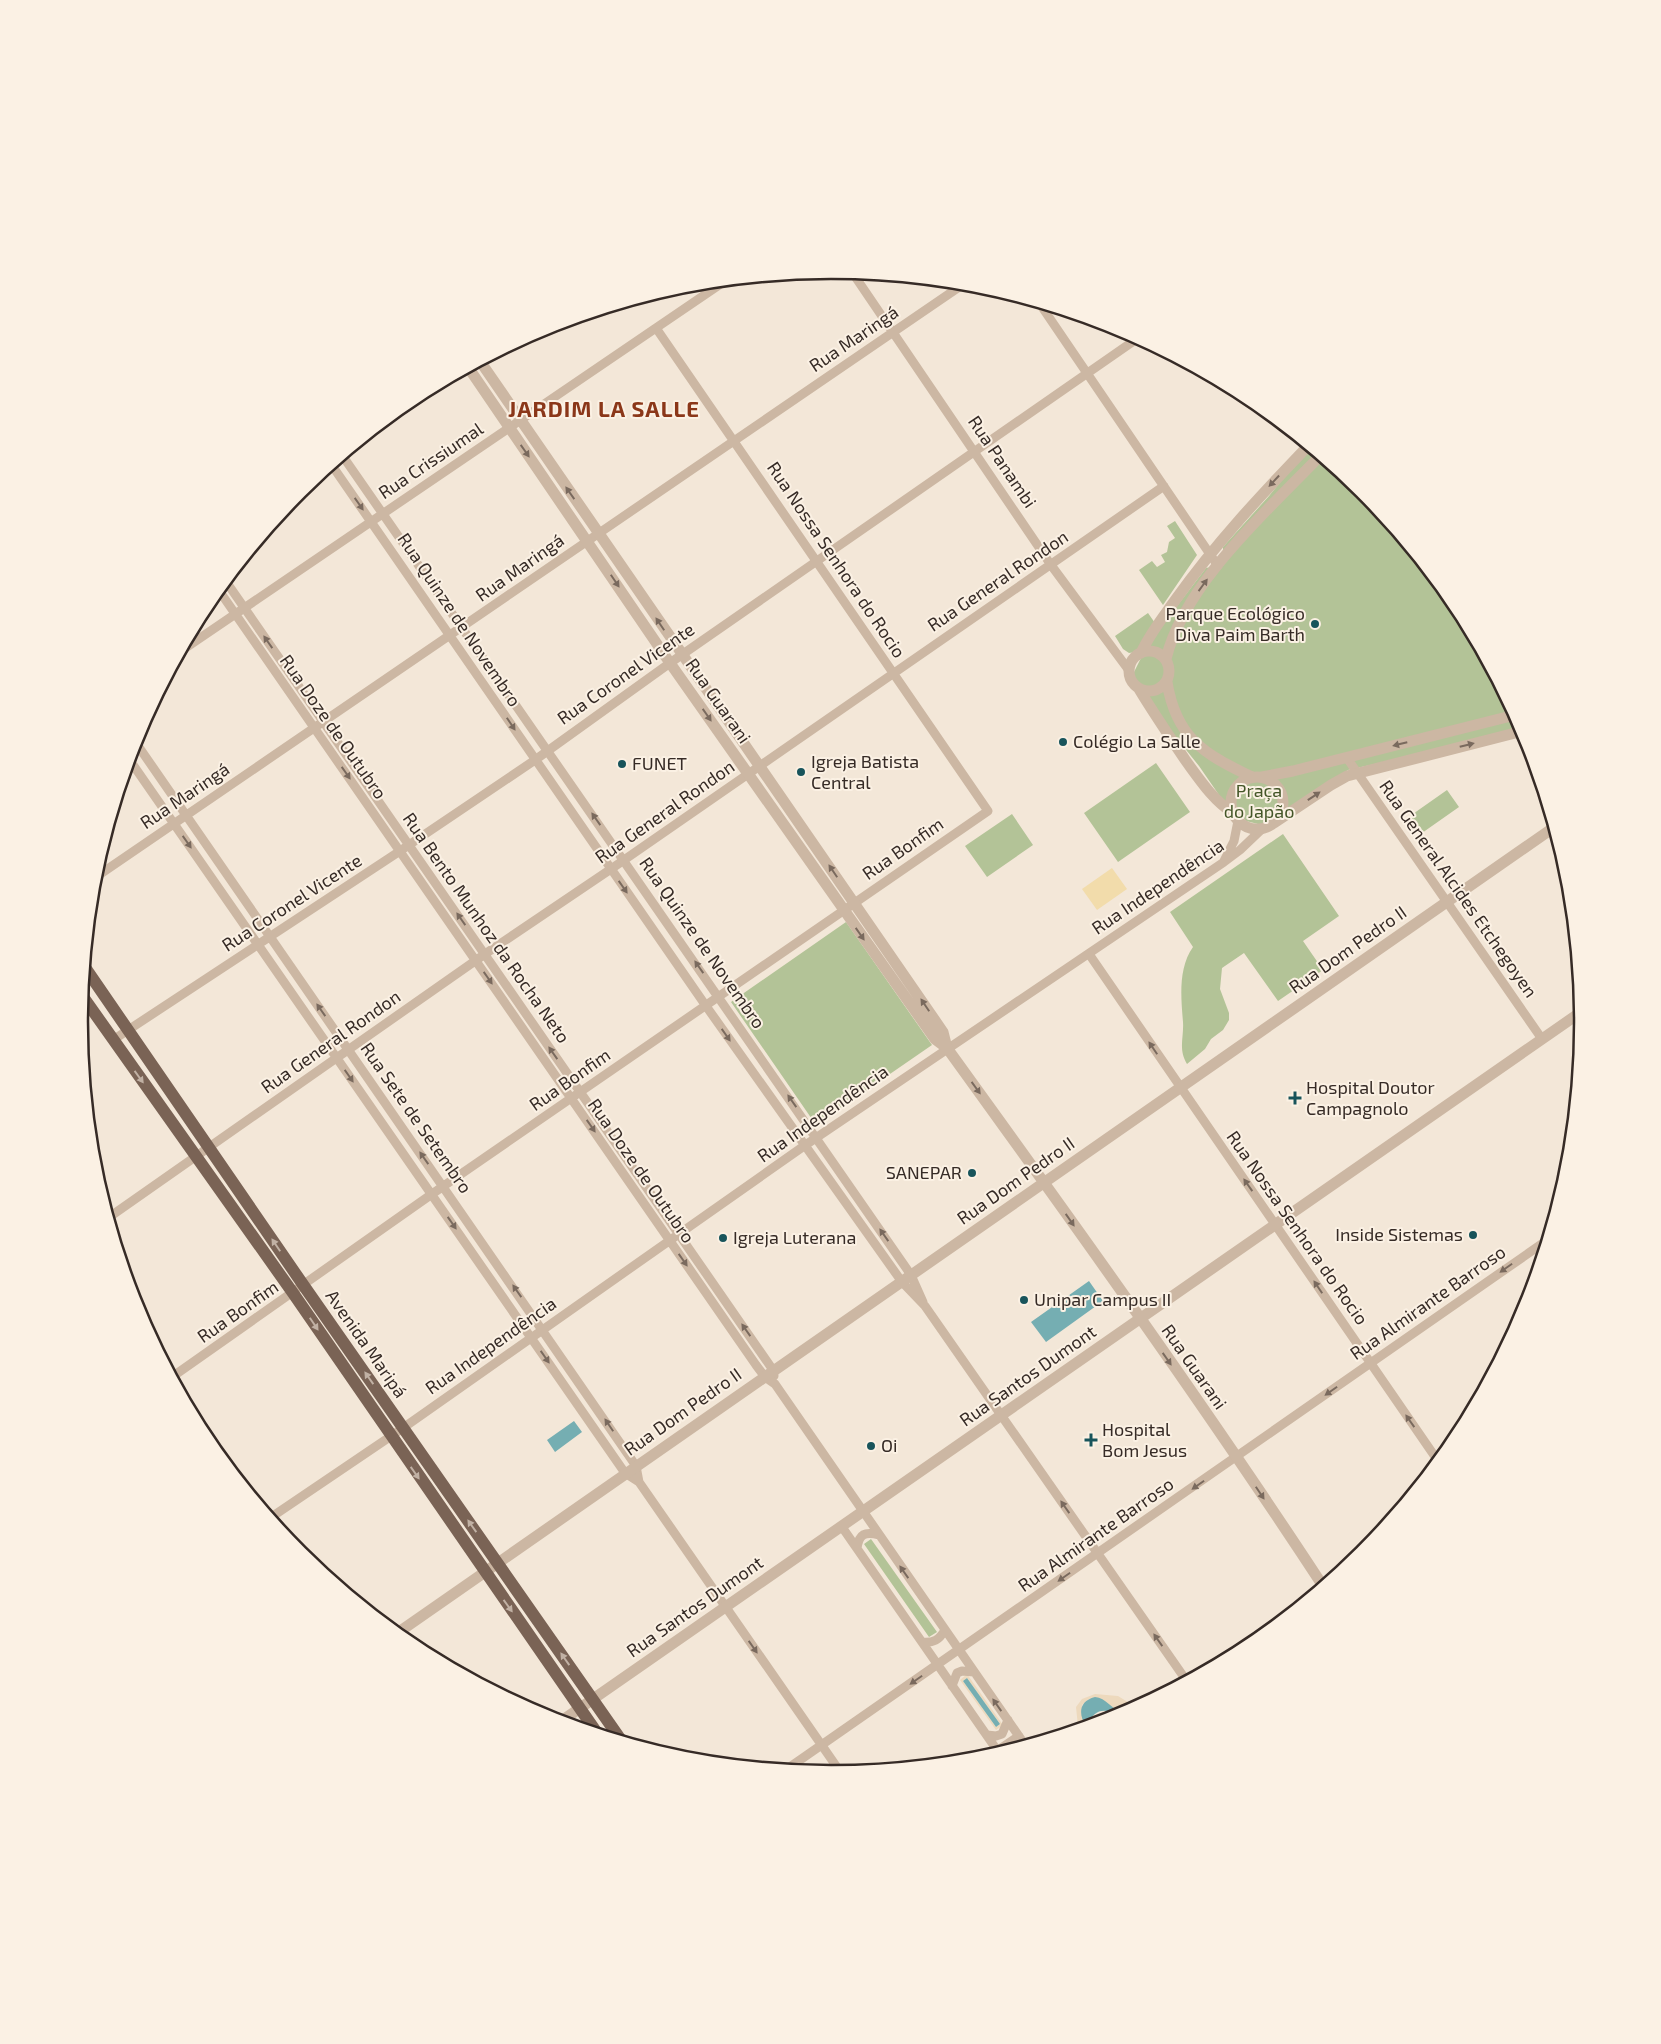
<svg xmlns="http://www.w3.org/2000/svg" width="1661" height="2044" font-family="'Exo 2',sans-serif">
	<style>
		.green { fill: #b3c397 }
		.sand { fill: #f2dcab }
		.plaza { fill: #edd9bd; fill-rule: evenodd }
		.water { fill: #75aeb2 }
		.lines { fill: none; stroke-linecap: round; stroke-linejoin: round }
		.minor { stroke: #ccb7a3; stroke-width: 9 }
		.tertiary { stroke: #ccb7a3; stroke-width: 11 }
		.primary { stroke: #7a6355; stroke-width: 12 }
		.oneway { fill: #7a6a5e }
		.oneway2 { fill: #c1b1a4 }
		.poi-dot { fill: #18545b; stroke: #fbf1e4; stroke-width: 2 }
		.labels { text-anchor: middle; stroke-width: 4; stroke-linejoin: round; paint-order: stroke }
		.street-label { font-size: 18px; fill: #362b26; stroke: #fbf1e4 }
		.poi-label { font-size: 18px; fill: #362b26; stroke: #fbf1e4; text-anchor: start }
		.park-label { font-size: 18px; fill: #445628; stroke: #fbf1e4 }
		.district-label { font-size: 22px; font-weight: bold; letter-spacing: 1px; fill: #8b3719; stroke: #fbf1e4 }
		.rim { fill: none; stroke: #362b26; stroke-width: 2.5 }
	</style>
	<rect width="100%" height="100%" fill="#f3e7d8"/>
	<!-- green -->
	<path class="green" d="M1309,447l53,44 94,114 67,126 -175,39 -82,56 -20,-5 -8,-10 -10,-3 -29,-42 -69,-86 18,-36 58,-76 5,-1 12,-16v-4l46,-51z
		M1175,521l22,34 -34,50 -24,-35 13,-9 5,6 8,-5 -4,-7 6,-3 2,-10 6,-4 -8,-12z
		M1148,613l7,10 -19,29 -7,1 -6,-4 -8,-13z
		M1156,763l34,49 -72,50 -34,-49z
		M1447,790l12,17 -37,26 -12,-17z
		M1012,814l21,31 -46,32 -22,-31z
		M1283,834l56,82 -36,25 20,29 -45,31 -34,-48 -22,15 -2,21 9,24v7l-6,10 -12,9 -6,10 -18,15c-9,-15 -3,-26 -4,-42 -2,-24 -5,-54 10,-75l-23,-35z
		M846,922l86,123 -116,80 -85,-123z
		M871,1539l66,93 -8,5 -65,-93z"/>
	<!-- sand -->
	<path class="sand" d="M1112,868l15,21 -30,21 -15,-21z"/>
	<!-- plaza -->
	<path class="plaza" d="M967,1674l36,51 -7,5 -36,-50zM967,1678l33,46 -4,3 -33,-46z
		M1095,1694l23,2 18,11 -14,8v-2l-33,-14 -7,6 1,17 3,4 -13,4 5,-4 -2,-19 6,-8z"/>
	<!-- water -->
	<path class="water" d="M1089,1281l14,20 -57,41 -15,-20z
		M574,1421l8,11 -27,20 -8,-12z
		M967,1678l33,46 -4,3 -33,-46z
		M1095,1697c11,1 17,12 27,16v2c-20,-7 -26,-7 -36,11 -8,-12 -7,-25 9,-29z"/>
	<g class="lines">
		<!-- minor -->
		<path class="minor" d="M852,272l199,293 77,104
			M700,283l7,10
			M1040,304l178,262
			M342,455l569,820 12,27
			M331,464l375,542 196,276 23,24 261,374
			M225,580l548,790 1,6
			M218,589l538,776 9,12 10,7 250,361
			M181,651l544,-370
			M134,740l502,726 3,16
			M1347,758l195,281
			M129,759l496,714 14,9 202,291
			M1224,861l10,-20 4,-20
			M93,879l872,-596
			M1089,954l349,507
			M113,1040l287,-189 135,-91 135,-97 468,-325
			M108,1218l377,-264 126,-85 553,-383
			M172,1377l260,-183 556,-383 -332,-483
			M270,1518l133,-90 401,-282 420,-284 16,-12 22,-21
			M842,1527l157,226
			M857,1548c2,-14 8,-17 22,-13
			M922,1642c12,1 17,-2 23,-12
			M952,1686l5,-13 5,-2 12,1
			M987,1735l9,1 6,-2 6,-14
			M991,1755l28,-19
			M787,1769l759,-528"/>
		<!-- tertiary -->
		<path class="tertiary" d="M480,361l463,671 4,16
			M468,367l202,296 265,376 12,9c128,177 256,355 376,538
			M1129 671a20 20 0 1 1 40 0a20 20 0 1 1-40 0Z
			M1141,653c9,-20 23,-37 35,-54 40,-56 85,-104 132,-153
			M1166,659c18,-75 101,-148 154,-203
			M1167,682c9,56 37,72 85,95
			M1139,689c15,25 31,48 47,72 14,19 27,39 47,52
			M1231 803a26 26 0 1 1 52 0a26 26 0 1 1-52 0Z
			M1262,777l31,-6 222,-56
			M1274,823l57,-38 16,-9 176,-45
			M396,1634l1157,-806
			M560,1722l1021,-710"/>
		<!-- primary -->
		<path class="primary" d="M84,966l220,320 317,454
			M81,994l212,299 304,440"/>
	</g>
	<!-- one-way arrows -->
	<defs><path id="oneway-solid" d="M-6-.8H1V-3.2L6.5 0L1 3.2V.8H-6Z" transform="scale(1.25)"/></defs>
	<g class="oneway">
		<use href="#oneway-solid" transform="translate(525 451) rotate(55)"/>
		<use href="#oneway-solid" transform="translate(1274 481) rotate(133)"/>
		<use href="#oneway-solid" transform="translate(570 493) rotate(-125)"/>
		<use href="#oneway-solid" transform="translate(359 504) rotate(55)"/>
		<use href="#oneway-solid" transform="translate(615 581) rotate(56)"/>
		<use href="#oneway-solid" transform="translate(1203 585) rotate(-54)"/>
		<use href="#oneway-solid" transform="translate(660 624) rotate(-124)"/>
		<use href="#oneway-solid" transform="translate(268 642) rotate(-125)"/>
		<use href="#oneway-solid" transform="translate(707 715) rotate(55)"/>
		<use href="#oneway-solid" transform="translate(511 724) rotate(56)"/>
		<use href="#oneway-solid" transform="translate(1400 744) rotate(166)"/>
		<use href="#oneway-solid" transform="translate(1467 745) rotate(-14)"/>
		<use href="#oneway-solid" transform="translate(346 773) rotate(55)"/>
		<use href="#oneway-solid" transform="translate(1314 796) rotate(-34)"/>
		<use href="#oneway-solid" transform="translate(596 819) rotate(-125)"/>
		<use href="#oneway-solid" transform="translate(187 842) rotate(55)"/>
		<use href="#oneway-solid" transform="translate(833 871) rotate(-124)"/>
		<use href="#oneway-solid" transform="translate(623 887) rotate(55)"/>
		<use href="#oneway-solid" transform="translate(461 919) rotate(-125)"/>
		<use href="#oneway-solid" transform="translate(860 934) rotate(55)"/>
		<use href="#oneway-solid" transform="translate(699 967) rotate(-125)"/>
		<use href="#oneway-solid" transform="translate(488 978) rotate(55)"/>
		<use href="#oneway-solid" transform="translate(925 1005) rotate(-124)"/>
		<use href="#oneway-solid" transform="translate(321 1010) rotate(-125)"/>
		<use href="#oneway-solid" transform="translate(726 1035) rotate(55)"/>
		<use href="#oneway-solid" transform="translate(1153 1048) rotate(-124)"/>
		<use href="#oneway-solid" transform="translate(553 1053) rotate(-125)"/>
		<use href="#oneway-solid" transform="translate(349 1076) rotate(55)"/>
		<use href="#oneway-solid" transform="translate(976 1088) rotate(54)"/>
		<use href="#oneway-solid" transform="translate(792 1101) rotate(-125)"/>
		<use href="#oneway-solid" transform="translate(591 1126) rotate(55)"/>
		<use href="#oneway-solid" transform="translate(424 1158) rotate(-125)"/>
		<use href="#oneway-solid" transform="translate(1248 1185) rotate(-125)"/>
		<use href="#oneway-solid" transform="translate(1070 1220) rotate(55)"/>
		<use href="#oneway-solid" transform="translate(452 1223) rotate(55)"/>
		<use href="#oneway-solid" transform="translate(884 1235) rotate(-125)"/>
		<use href="#oneway-solid" transform="translate(683 1260) rotate(55)"/>
		<use href="#oneway-solid" transform="translate(1506 1268) rotate(145)"/>
		<use href="#oneway-solid" transform="translate(1318 1287) rotate(-124)"/>
		<use href="#oneway-solid" transform="translate(517 1291) rotate(-125)"/>
		<use href="#oneway-solid" transform="translate(746 1330) rotate(-125)"/>
		<use href="#oneway-solid" transform="translate(545 1357) rotate(55)"/>
		<use href="#oneway-solid" transform="translate(1167 1359) rotate(55)"/>
		<use href="#oneway-solid" transform="translate(1331 1391) rotate(145)"/>
		<use href="#oneway-solid" transform="translate(1410 1421) rotate(-125)"/>
		<use href="#oneway-solid" transform="translate(609 1425) rotate(-124)"/>
		<use href="#oneway-solid" transform="translate(1198 1485) rotate(145)"/>
		<use href="#oneway-solid" transform="translate(1260 1493) rotate(56)"/>
		<use href="#oneway-solid" transform="translate(1065 1507) rotate(-125)"/>
		<use href="#oneway-solid" transform="translate(904 1572) rotate(-125)"/>
		<use href="#oneway-solid" transform="translate(1064 1577) rotate(145)"/>
		<use href="#oneway-solid" transform="translate(1158 1640) rotate(-125)"/>
		<use href="#oneway-solid" transform="translate(753 1647) rotate(55)"/>
		<use href="#oneway-solid" transform="translate(916 1680) rotate(145)"/>
		<use href="#oneway-solid" transform="translate(997 1705) rotate(-125)"/>
	</g>
	<g class="oneway2">
		<use href="#oneway-solid" transform="translate(139 1077) rotate(54)"/>
		<use href="#oneway-solid" transform="translate(276 1245) rotate(-124)"/>
		<use href="#oneway-solid" transform="translate(314 1324) rotate(56)"/>
		<use href="#oneway-solid" transform="translate(369 1378) rotate(-125)"/>
		<use href="#oneway-solid" transform="translate(415 1473) rotate(55)"/>
		<use href="#oneway-solid" transform="translate(472 1526) rotate(-125)"/>
		<use href="#oneway-solid" transform="translate(508 1606) rotate(54)"/>
		<use href="#oneway-solid" transform="translate(565 1659) rotate(-125)"/>
	</g>
	<!-- markers -->
	<g class="poi-dot">
		<circle cx="1315" cy="624" r="5"/>
		<circle cx="1063" cy="742" r="5"/>
		<circle cx="622" cy="764" r="5"/>
		<circle cx="801" cy="772" r="5"/>
		<path d="M1292.5 1090.5h5v5h5v5h-5v5h-5v-5h-5v-5h5z"/>
		<circle cx="972" cy="1173" r="5"/>
		<circle cx="1473" cy="1235" r="5"/>
		<circle cx="723" cy="1238" r="5"/>
		<circle cx="1024" cy="1300" r="5"/>
		<path d="M1088.5 1432.5h5v5h5v5h-5v5h-5v-5h-5v-5h5z"/>
		<circle cx="871" cy="1446" r="5"/>
	</g>
	<g class="labels">
		<!-- street labels -->
		<g class="street-label">
			<text transform="translate(854 339) rotate(-34)" y="6">Rua Maringá</text>
			<text transform="translate(431 461) rotate(-34)" y="6">Rua Crissiumal</text>
			<text transform="translate(1002 462) rotate(56)" y="6">Rua Panambi</text>
			<text transform="translate(836 560) rotate(56)" y="6">Rua Nossa Senhora do Rocio</text>
			<text transform="translate(520 568) rotate(-35)" y="6">Rua Maringá</text>
			<text transform="translate(998 581) rotate(-34)" y="6">Rua General Rondon</text>
			<text transform="translate(459 620) rotate(56)" y="6">Rua Quinze de Novembro</text>
			<text transform="translate(626 674) rotate(-35)" y="6">Rua Coronel Vicente</text>
			<text transform="translate(718 701) rotate(55)" y="6">Rua Guarani</text>
			<text transform="translate(333 727) rotate(55)" y="6">Rua Doze de Outubro</text>
			<text transform="translate(185 796) rotate(-34)" y="6">Rua Maringá</text>
			<text transform="translate(665 812) rotate(-35)" y="6">Rua General Rondon</text>
			<text transform="translate(903 849) rotate(-35)" y="6">Rua Bonfim</text>
			<text transform="translate(1158 887) rotate(-34)" y="6">Rua Independência</text>
			<text transform="translate(1458 889) rotate(55)" y="6">Rua General Alcides Etchegoyen</text>
			<text transform="translate(292 903) rotate(-33)" y="6">Rua Coronel Vicente</text>
			<text transform="translate(486 928) rotate(55)" y="6">Rua Bento Munhoz da Rocha Neto</text>
			<text transform="translate(702 943) rotate(55)" y="6">Rua Quinze de Novembro</text>
			<text transform="translate(1348 950) rotate(-35)" y="6">Rua Dom Pedro II</text>
			<text transform="translate(331 1042) rotate(-35)" y="6">Rua General Rondon</text>
			<text transform="translate(570 1080) rotate(-35)" y="6">Rua Bonfim</text>
			<text transform="translate(823 1114) rotate(-35)" y="6">Rua Independência</text>
			<text transform="translate(416 1118) rotate(55)" y="6">Rua Sete de Setembro</text>
			<text transform="translate(641 1171) rotate(55)" y="6">Rua Doze de Outubro</text>
			<text transform="translate(1016 1181) rotate(-35)" y="6">Rua Dom Pedro II</text>
			<text transform="translate(1297 1228) rotate(55)" y="6">Rua Nossa Senhora do Rocio</text>
			<text transform="translate(1428 1303) rotate(-35)" y="6">Rua Almirante Barroso</text>
			<text transform="translate(238 1312) rotate(-35)" y="6">Rua Bonfim</text>
			<text transform="translate(366 1344) rotate(55)" y="6">Avenida Maripá</text>
			<text transform="translate(491 1346) rotate(-35)" y="6">Rua Independência</text>
			<text transform="translate(1194 1367) rotate(55)" y="6">Rua Guarani</text>
			<text transform="translate(1028 1376) rotate(-35)" y="6">Rua Santos Dumont</text>
			<text transform="translate(683 1412) rotate(-35)" y="6">Rua Dom Pedro II</text>
			<text transform="translate(1096 1535) rotate(-35)" y="6">Rua Almirante Barroso</text>
			<text transform="translate(695 1607) rotate(-35)" y="6">Rua Santos Dumont</text>
		</g>
		<!-- poi labels -->
		<g class="poi-label">
			<text x="1305" y="620" text-anchor="end">Parque Ecológico<tspan x="1305" dy="21">Diva Paim Barth</tspan></text>
			<text x="1073" y="748">Colégio La Salle</text>
			<text x="811" y="768">Igreja Batista<tspan x="811" dy="21">Central</tspan></text>
			<text x="632" y="770">FUNET</text>
			<text x="1306" y="1094">Hospital Doutor<tspan x="1306" dy="21">Campagnolo</tspan></text>
			<text x="962" y="1179" text-anchor="end">SANEPAR</text>
			<text x="1463" y="1241" text-anchor="end">Inside Sistemas</text>
			<text x="733" y="1244">Igreja Luterana</text>
			<text x="1034" y="1306">Unipar Campus II</text>
			<text x="1102" y="1436">Hospital<tspan x="1102" dy="21">Bom Jesus</tspan></text>
			<text x="881" y="1452">Oi</text>
		</g>
		<!-- park labels -->
		<g class="park-label">
			<text x="1259" y="797">Praça<tspan x="1259" dy="21">do Japão</tspan></text>
		</g>
		<!-- district labels -->
		<g class="district-label">
			<text x="604" y="417">JARDIM LA SALLE</text>
		</g>
	</g>
	<!-- crop -->
	<path d="M0 0H1661V2044H0ZM88 1022a743 743 0 1 1 1486 0a743 743 0 1 1-1486 0Z" fill="#fbf1e4" fill-rule="evenodd"/>
	<path class="rim" d="M88 1022a743 743 0 1 1 1486 0a743 743 0 1 1-1486 0Z"/>
</svg>
